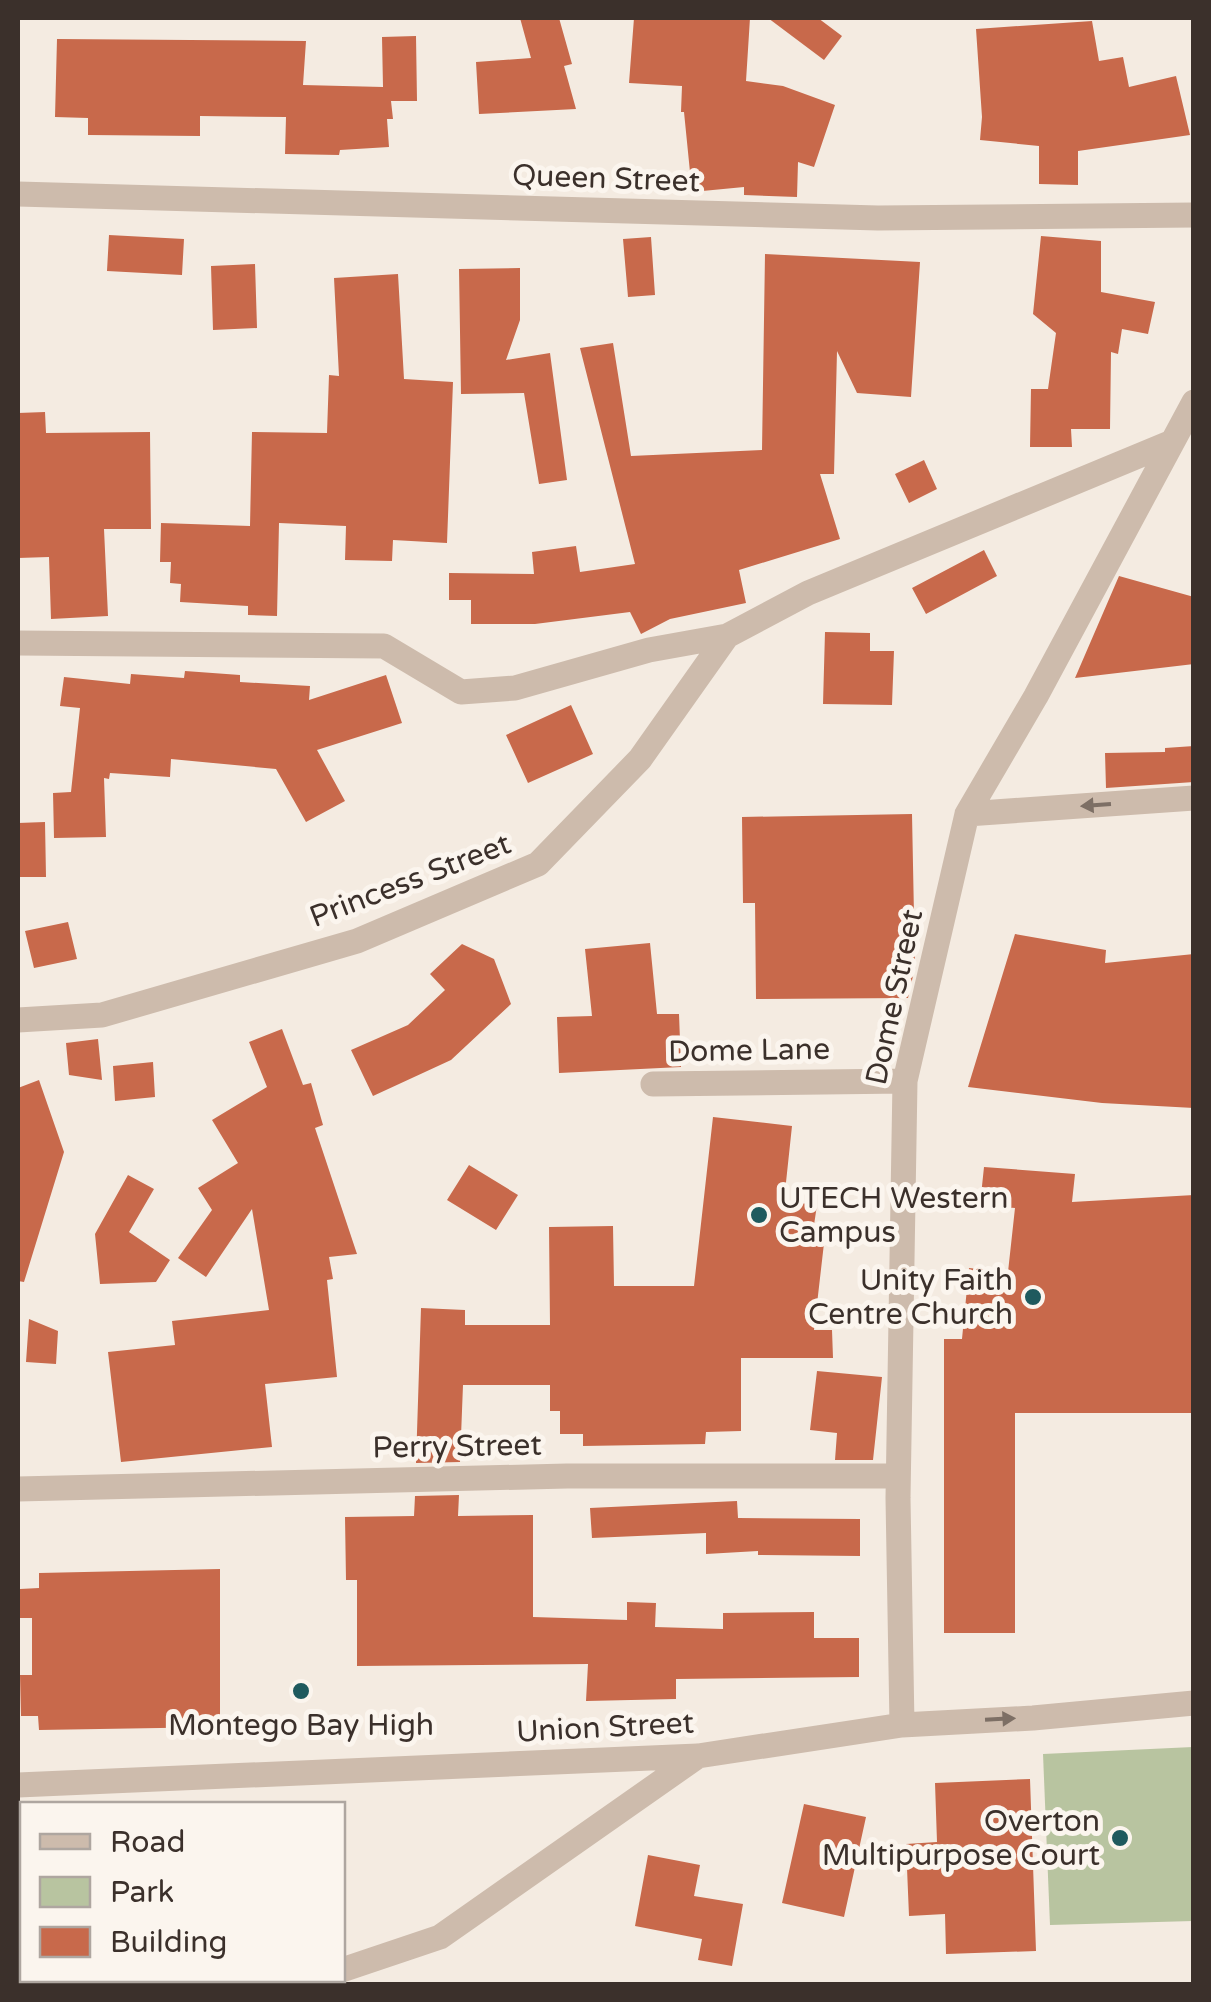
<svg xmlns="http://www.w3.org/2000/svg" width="1211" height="2002" font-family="'Varela Round',sans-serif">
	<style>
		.green { fill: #b8c4a0 }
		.building { fill: #c8694b }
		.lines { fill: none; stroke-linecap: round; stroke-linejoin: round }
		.minor { stroke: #cdbbac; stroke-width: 25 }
		.oneway { fill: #7d6f65 }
		.poi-dot { fill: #1f5a5e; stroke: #fbf5ee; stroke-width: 4 }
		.labels { text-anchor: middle; stroke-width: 10; stroke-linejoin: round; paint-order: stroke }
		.street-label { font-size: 30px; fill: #3b302b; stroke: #fbf5ee }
		.poi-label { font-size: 30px; fill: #3b302b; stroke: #fbf5ee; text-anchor: end }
	</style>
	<rect width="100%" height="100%" fill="#f4ebe1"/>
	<!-- green -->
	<path class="green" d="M1193,1747v174l-143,4 -7,-171z"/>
	<!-- building -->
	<path class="building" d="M520,18h39l13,46 -8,2 12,43 -97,5 -3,-52 55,-4z
		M634,18h116l-4,63 37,5 52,19 -21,62 -16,-5 -1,35 -53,-2v-8l-52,5 -8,-80h-3l1,-26 -53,-3z
		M768,18h50l24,18 -18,24z
		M1092,21l7,40 24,-4 6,30 47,-11 14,59 -112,16v34l-39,-1v-38l-59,-6 2,-23 -6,-88z
		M416,36l1,65h-26l2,18h-6l2,28 -49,3 -1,5 -54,-1 1,-37 -86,-1v20l-112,-1v-17l-33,-1 2,-78 249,2 -3,44 80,2 -1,-50z
		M109,235l75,4 -2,36 -75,-4z
		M1041,236l60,5v51l54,10 -7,32 -26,-5 -4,25 -7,-2 -1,77h-39l1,18h-42l1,-58h17l8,-56 -23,-19z
		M651,237l4,58 -27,2 -5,-58z
		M765,254l155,8 -9,135 -54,-4 -20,-42 -3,123h-14l20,65 -101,31 7,33 -76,16 -29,15 -11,-22 -95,12h-64v-24h-22v-27l85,1 -2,-22 44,-6 4,26 55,-8 -55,-216 33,-5 18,113 131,-6z
		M255,264l2,64 -44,2 -2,-64z
		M520,268v52l-14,40 44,-7 17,127 -28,4 -15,-91 -63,1 -2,-125z
		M398,274l6,105 49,3 -6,161 -54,-3 -1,21 -47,-1 1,-34 -67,-3 -2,93 -29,-1v-9l-68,-4 1,-18 -11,-1 1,-21h-11l1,-39 89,3 2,-94 75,1 2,-58 10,1 -5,-98z
		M45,412l1,21 104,-1 1,97h-47l4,87 -57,3 -2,-62 -31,1v-145z
		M924,460l13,29 -28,14 -14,-29z
		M984,550l13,26 -71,38 -14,-26z
		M1119,576l75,21v67l-119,14z
		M825,632l45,1v18h24l-2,54 -69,-1z
		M185,671l55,4v7l70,4 -1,14 77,-25 16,48 -85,27 28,51 -39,21 -30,-53 -105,-10 -1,18 -60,-4 -1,6 -5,-1 2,59 -52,1 -1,-45 18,-1 9,-84 -20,-2 4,-29 66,7 1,-10 53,4z
		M571,705l22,49 -65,29 -22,-48z
		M1194,746v36l-88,6 -1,-35 60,-1v-4z
		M912,814l3,153 -7,31 -152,1 -1,-96h-12l-1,-86z
		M45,822l1,55h-28v-54z
		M68,922l9,37 -43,9 -9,-37z
		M1015,934l91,16 -1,13 89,-9v154l-92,-5 -134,-16z
		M650,943l7,71h22l2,53 -122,6 -2,-56 35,-1 -7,-67z
		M462,944l32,15 17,45 -60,56 -78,36 -22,-46 57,-25 37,-35 -15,-16z
		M282,1029l21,56 8,-2 12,42 -8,3 42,126 -28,3 4,22 -6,1 10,97 -72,7 7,63 -151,15 -13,-110 67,-7 -3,-24 97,-11 -17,-101 -46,68 -28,-19 34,-48 -14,-22 40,-25 -26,-43 55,-33 -18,-45z
		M98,1039l4,41 -33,-5 -3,-32z
		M153,1062l2,35 -40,4 -2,-35z
		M39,1080l25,72 -40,130 -6,-1v-193z
		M713,1117l79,9 -8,75 33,4 -3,20 12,1 -12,104h18l1,28h-92v73l-35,1 -1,12 -122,2v-12h-23v-23h-10v-26h-87l-3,77 -44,1 5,-155 44,2v15h85l-1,-98 64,-1 1,60h80z
		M469,1165l49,30 -22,35 -49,-30z
		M984,1167l91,7 -3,28 122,-7v218h-179v220h-71v-294h18l7,-71 39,4 7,-64 -35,-3z
		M128,1175l26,14 -25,43 41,28 -14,22 -56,2 -5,-50z
		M29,1319l29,12 -2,33 -30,-2z
		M817,1371l65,6 -9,83h-38l2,-27 -27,-3z
		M459,1495l-1,21 75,-1v102l94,3v-18l29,1 -1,24 68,2v-16l91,-1v26h45v39l-183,2v20l-90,2 2,-37 -231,2v-86h-11l-1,-63 69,-1 1,-20z
		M737,1501l1,17 122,1v37l-102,-1v-4l-52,3v-21l-114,5 -2,-30z
		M220,1569v158l-181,3 -1,-14h-17l-1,-41h12v-57h-12v-29l19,-1v-15z
		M1030,1779l6,172 -90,3 -1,-40 -36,2 -3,-72 31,-2 -2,-59z
		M804,1804l62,13 -22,100 -62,-14z
		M648,1855l52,10 -6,31 49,8 -11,62 -34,-6 4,-21 -67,-13z"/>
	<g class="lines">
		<!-- minor -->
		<path class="minor" d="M18,194l860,24 316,-3
			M18,643l366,3 77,46 54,-4 134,-38 78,-14 81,-43 364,-151
			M967,814l227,-16
			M18,1020l84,-5 255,-74 181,-77 102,-105 87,-123
			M653,1084l252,-3
			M18,1489l549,-13h331
			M902,1725l-4,-227 7,-417 62,-267 69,-118 158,-294
			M18,1785l680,-29 204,-31 131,-7 161,-15
			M342,1970l98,-33 258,-181
			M302,1984l14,-4"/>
	</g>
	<!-- one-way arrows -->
	<defs><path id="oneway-solid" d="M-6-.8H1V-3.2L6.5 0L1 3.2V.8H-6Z" transform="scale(2.5)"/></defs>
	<g class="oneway">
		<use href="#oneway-solid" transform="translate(1096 805) rotate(176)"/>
		<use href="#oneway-solid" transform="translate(1000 1719) rotate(-3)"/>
	</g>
	<!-- markers -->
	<g class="poi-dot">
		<circle cx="759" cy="1215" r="10"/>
		<circle cx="1033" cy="1297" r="10"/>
		<circle cx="301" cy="1691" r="10"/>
		<circle cx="1120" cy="1838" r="10"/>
	</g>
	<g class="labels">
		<!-- street labels -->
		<g class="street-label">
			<text transform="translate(606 178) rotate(2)" y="10">Queen Street</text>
			<text transform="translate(410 880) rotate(-21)" y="10">Princess Street</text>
			<text transform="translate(894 997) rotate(-78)" y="10">Dome Street</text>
			<text transform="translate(749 1050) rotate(-1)" y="10">Dome Lane</text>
			<text transform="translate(457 1446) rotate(-1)" y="10">Perry Street</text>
			<text transform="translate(605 1727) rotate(-3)" y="10">Union Street</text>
		</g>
		<!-- poi labels -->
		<g class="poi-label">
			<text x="779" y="1208" text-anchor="start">UTECH Western<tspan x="779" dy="34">Campus</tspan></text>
			<text x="1013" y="1290">Unity Faith<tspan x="1013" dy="34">Centre Church</tspan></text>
			<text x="301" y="1735" text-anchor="middle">Montego Bay High</text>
			<text x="1100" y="1831">Overton<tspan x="1100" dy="34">Multipurpose Court</tspan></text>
		</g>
	</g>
	<!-- border -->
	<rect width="1211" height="2002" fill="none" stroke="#3b302b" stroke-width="40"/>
	<!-- legend -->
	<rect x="20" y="1802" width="325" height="180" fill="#fbf5ee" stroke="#aea6a0" stroke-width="2.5"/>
	<rect x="40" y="1834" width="50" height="15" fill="#cdbbac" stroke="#aea6a0" stroke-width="2.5"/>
	<text x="110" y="1852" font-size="30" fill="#3b302b">Road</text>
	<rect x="40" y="1877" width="50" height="30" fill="#b8c4a0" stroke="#aea6a0" stroke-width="2.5"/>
	<text x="110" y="1902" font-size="30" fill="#3b302b">Park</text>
	<rect x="40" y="1927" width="50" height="30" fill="#c8694b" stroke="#aea6a0" stroke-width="2.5"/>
	<text x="110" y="1952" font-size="30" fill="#3b302b">Building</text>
</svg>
